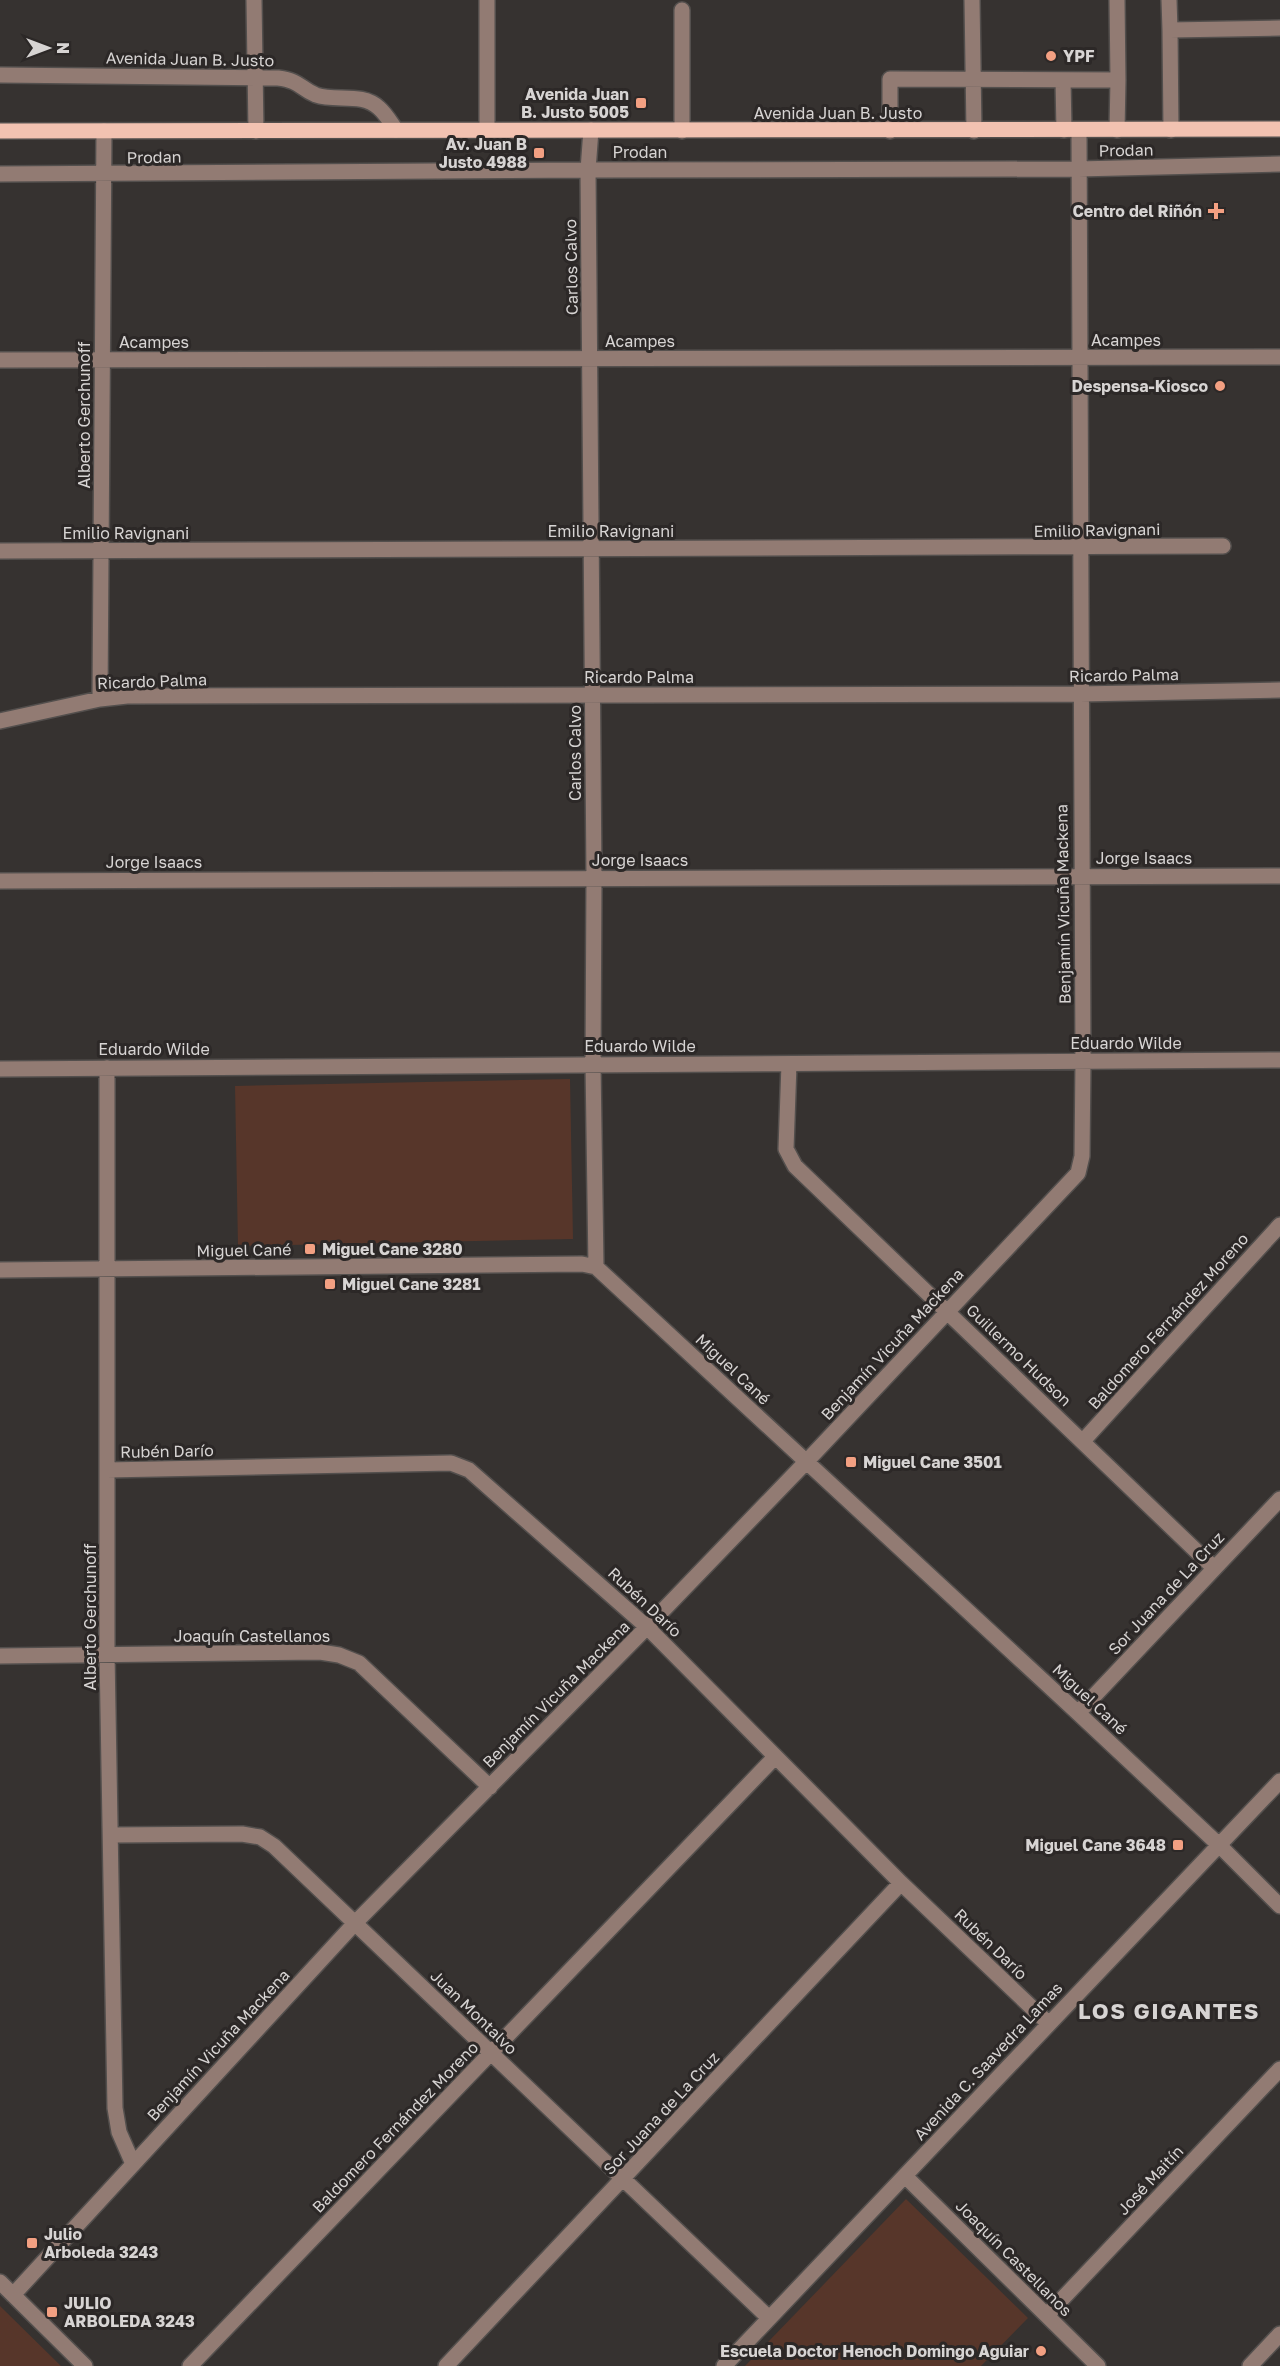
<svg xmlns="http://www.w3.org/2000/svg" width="1280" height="2366" font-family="'Golos Text',sans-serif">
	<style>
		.green { fill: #57362a }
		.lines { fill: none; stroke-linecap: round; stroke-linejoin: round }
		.minor-casing { stroke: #534f4d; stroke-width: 18 }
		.major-casing { stroke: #534f4d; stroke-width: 18 }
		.minor { stroke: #927b73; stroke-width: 15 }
		.major { stroke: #f2c2b1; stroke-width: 15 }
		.poi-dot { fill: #f3a082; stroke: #2c2827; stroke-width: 2 }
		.labels { text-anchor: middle; stroke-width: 6; stroke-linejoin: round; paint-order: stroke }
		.poi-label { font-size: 16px; font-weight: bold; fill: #d7d4d3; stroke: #2c2827; text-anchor: start }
		.street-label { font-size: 16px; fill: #d7d4d3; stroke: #2c2827 }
		.district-label { font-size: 22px; font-weight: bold; letter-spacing: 1.5px; fill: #d7d4d3; stroke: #2c2827 }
	</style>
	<rect width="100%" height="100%" fill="#363230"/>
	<!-- green -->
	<path class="green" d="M570,1079l3,160 -335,7 -3,-160z
		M906,2199l122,119 -47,48h-236z
		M0,2306l1,1 60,59h-61z"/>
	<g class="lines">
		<!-- minor casing -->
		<g class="minor-casing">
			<path id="minor" d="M254,0l2,131
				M487,0v130
				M972,0l2,131
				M1117,0l1,80
				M1169,0l1,30
				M0,75l278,3c23,3 21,10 38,17 20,7 46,-3 63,13 7,6 12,15 17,22
				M1063,80l1,50
				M591,130l-3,40 6,708 -1,186 3,203
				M1171,130l-1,-100 110,-2
				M682,131v-121
				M890,131v-52l228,1 -1,50
				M0,174l588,-4 490,-1 202,-5
				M0,360l1280,-3
				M0,551l1223,-5
				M100,699l4,-568
				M0,721l100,-22 27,-3 953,-2 200,-4
				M0,881l1280,-5
				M789,1064l-3,85 9,17 419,402
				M107,1068v586l8,454 4,24 14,32
				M0,1069l1280,-9
				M0,1270l582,-6 14,3 482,446 141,132 61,61
				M1083,1441l197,-216
				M107,1470l344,-7 18,7 178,157 254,256 147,140
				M0,1656l320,-4 19,3 20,8 131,124
				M1078,1713l202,-214
				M111,1835l131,-1 18,3 14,9 495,472
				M905,2176l193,190
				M0,2282l85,84
				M13,2295l342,-372 292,-296 160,-166 271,-288 4,-17 1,-95 -4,-931
				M1047,2315l233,-246
				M190,2366l585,-609
				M446,2366l455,-483
				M724,2366l556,-585
				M1250,2366l30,-32"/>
		</g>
		<!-- major casing -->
		<g class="major-casing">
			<path id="major" d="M0,131l1280,-2"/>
		</g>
		<!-- minor -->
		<use href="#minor" class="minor"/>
		<!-- major -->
		<use href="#major" class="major"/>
	</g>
	<!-- markers -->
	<g class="poi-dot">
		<circle cx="1051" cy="56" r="6"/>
		<rect x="635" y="97" width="12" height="12" rx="3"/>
		<rect x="533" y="147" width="12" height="12" rx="3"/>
		<path d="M1213 202h6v6h6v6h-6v6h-6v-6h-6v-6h6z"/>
		<circle cx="1220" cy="386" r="6"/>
		<rect x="304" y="1243" width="12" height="12" rx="3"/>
		<rect x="324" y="1278" width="12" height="12" rx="3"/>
		<rect x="845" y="1456" width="12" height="12" rx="3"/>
		<rect x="1172" y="1839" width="12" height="12" rx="3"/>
		<rect x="26" y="2237" width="12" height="12" rx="3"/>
		<rect x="46" y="2306" width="12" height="12" rx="3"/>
		<circle cx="1041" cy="2351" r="6"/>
	</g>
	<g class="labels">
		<!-- poi labels -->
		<g class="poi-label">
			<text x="1063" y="62">YPF</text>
			<text x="629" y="100" text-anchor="end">Avenida Juan<tspan x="629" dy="18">B. Justo 5005</tspan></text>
			<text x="527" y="150" text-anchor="end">Av. Juan B<tspan x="527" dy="18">Justo 4988</tspan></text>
			<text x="1202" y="217" text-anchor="end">Centro del Riñón</text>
			<text x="1208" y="392" text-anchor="end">Despensa-Kiosco</text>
			<text x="322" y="1255">Miguel Cane 3280</text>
			<text x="342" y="1290">Miguel Cane 3281</text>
			<text x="863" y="1468">Miguel Cane 3501</text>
			<text x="1166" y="1851" text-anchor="end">Miguel Cane 3648</text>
			<text x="44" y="2240">Julio<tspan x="44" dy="18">Arboleda 3243</tspan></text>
			<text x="64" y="2309">JULIO<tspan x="64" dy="18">ARBOLEDA 3243</tspan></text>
			<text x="1029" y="2357" text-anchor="end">Escuela Doctor Henoch Domingo Aguiar</text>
		</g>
		<!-- street labels -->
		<g class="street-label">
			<text transform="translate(190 59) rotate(1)" y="6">Avenida Juan B. Justo</text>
			<text x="838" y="119">Avenida Juan B. Justo</text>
			<text transform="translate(1126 150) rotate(-1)" y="6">Prodan</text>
			<text x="640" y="158">Prodan</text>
			<text transform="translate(154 157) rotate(-1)" y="6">Prodan</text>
			<text transform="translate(571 267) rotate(-91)" y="6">Carlos Calvo</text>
			<text x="1126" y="346">Acampes</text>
			<text x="640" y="347">Acampes</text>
			<text x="154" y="348">Acampes</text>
			<text transform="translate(84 415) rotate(-90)" y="6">Alberto Gerchunoff</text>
			<text transform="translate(1097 530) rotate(-1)" y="6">Emilio Ravignani</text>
			<text x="611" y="537">Emilio Ravignani</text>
			<text x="126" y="539">Emilio Ravignani</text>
			<text transform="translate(1124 675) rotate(-1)" y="6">Ricardo Palma</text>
			<text x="639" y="683">Ricardo Palma</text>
			<text transform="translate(152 681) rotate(-2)" y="6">Ricardo Palma</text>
			<text transform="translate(575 753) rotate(-90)" y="6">Carlos Calvo</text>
			<text x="1144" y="864">Jorge Isaacs</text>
			<text x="640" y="866">Jorge Isaacs</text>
			<text x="154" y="868">Jorge Isaacs</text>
			<text transform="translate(1063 904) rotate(-91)" y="6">Benjamín Vicuña Mackena</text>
			<text x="1126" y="1049">Eduardo Wilde</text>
			<text x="640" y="1052">Eduardo Wilde</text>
			<text x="154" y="1055">Eduardo Wilde</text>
			<text transform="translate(244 1250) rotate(-1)" y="6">Miguel Cané</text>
			<text transform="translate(1168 1321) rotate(-48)" y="6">Baldomero Fernández Moreno</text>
			<text transform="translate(892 1344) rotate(-47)" y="6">Benjamín Vicuña Mackena</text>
			<text transform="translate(1019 1355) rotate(44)" y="6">Guillermo Hudson</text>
			<text transform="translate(733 1369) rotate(43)" y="6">Miguel Cané</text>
			<text transform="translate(167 1451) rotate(-1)" y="6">Rubén Darío</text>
			<text transform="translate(1166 1593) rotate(-47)" y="6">Sor Juana de La Cruz</text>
			<text transform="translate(645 1602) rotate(43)" y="6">Rubén Darío</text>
			<text transform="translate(90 1617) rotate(-90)" y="6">Alberto Gerchunoff</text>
			<text x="252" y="1642">Joaquín Castellanos</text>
			<text transform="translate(556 1694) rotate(-45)" y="6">Benjamín Vicuña Mackena</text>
			<text transform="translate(1090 1699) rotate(43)" y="6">Miguel Cané</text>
			<text transform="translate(991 1944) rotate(44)" y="6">Rubén Darío</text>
			<text transform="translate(474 2012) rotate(44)" y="6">Juan Montalvo</text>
			<text transform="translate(218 2045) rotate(-47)" y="6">Benjamín Vicuña Mackena</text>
			<text transform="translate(988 2061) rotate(-47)" y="6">Avenida C. Saavedra Lamas</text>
			<text transform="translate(661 2113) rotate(-47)" y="6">Sor Juana de La Cruz</text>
			<text transform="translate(395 2127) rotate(-46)" y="6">Baldomero Fernández Moreno</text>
			<text transform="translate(1150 2180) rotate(-47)" y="6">José Maitín</text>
			<text transform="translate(1014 2258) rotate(45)" y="6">Joaquín Castellanos</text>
		</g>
		<!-- district labels -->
		<g class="district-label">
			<text x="1169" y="2019">LOS GIGANTES</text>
		</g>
	</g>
	<!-- north arrow -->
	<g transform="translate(48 48) rotate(90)" stroke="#2c2827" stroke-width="4.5" paint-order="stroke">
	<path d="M0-4.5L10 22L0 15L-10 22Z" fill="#d7d4d3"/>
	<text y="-9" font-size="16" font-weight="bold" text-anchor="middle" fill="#d7d4d3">N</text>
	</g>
</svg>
